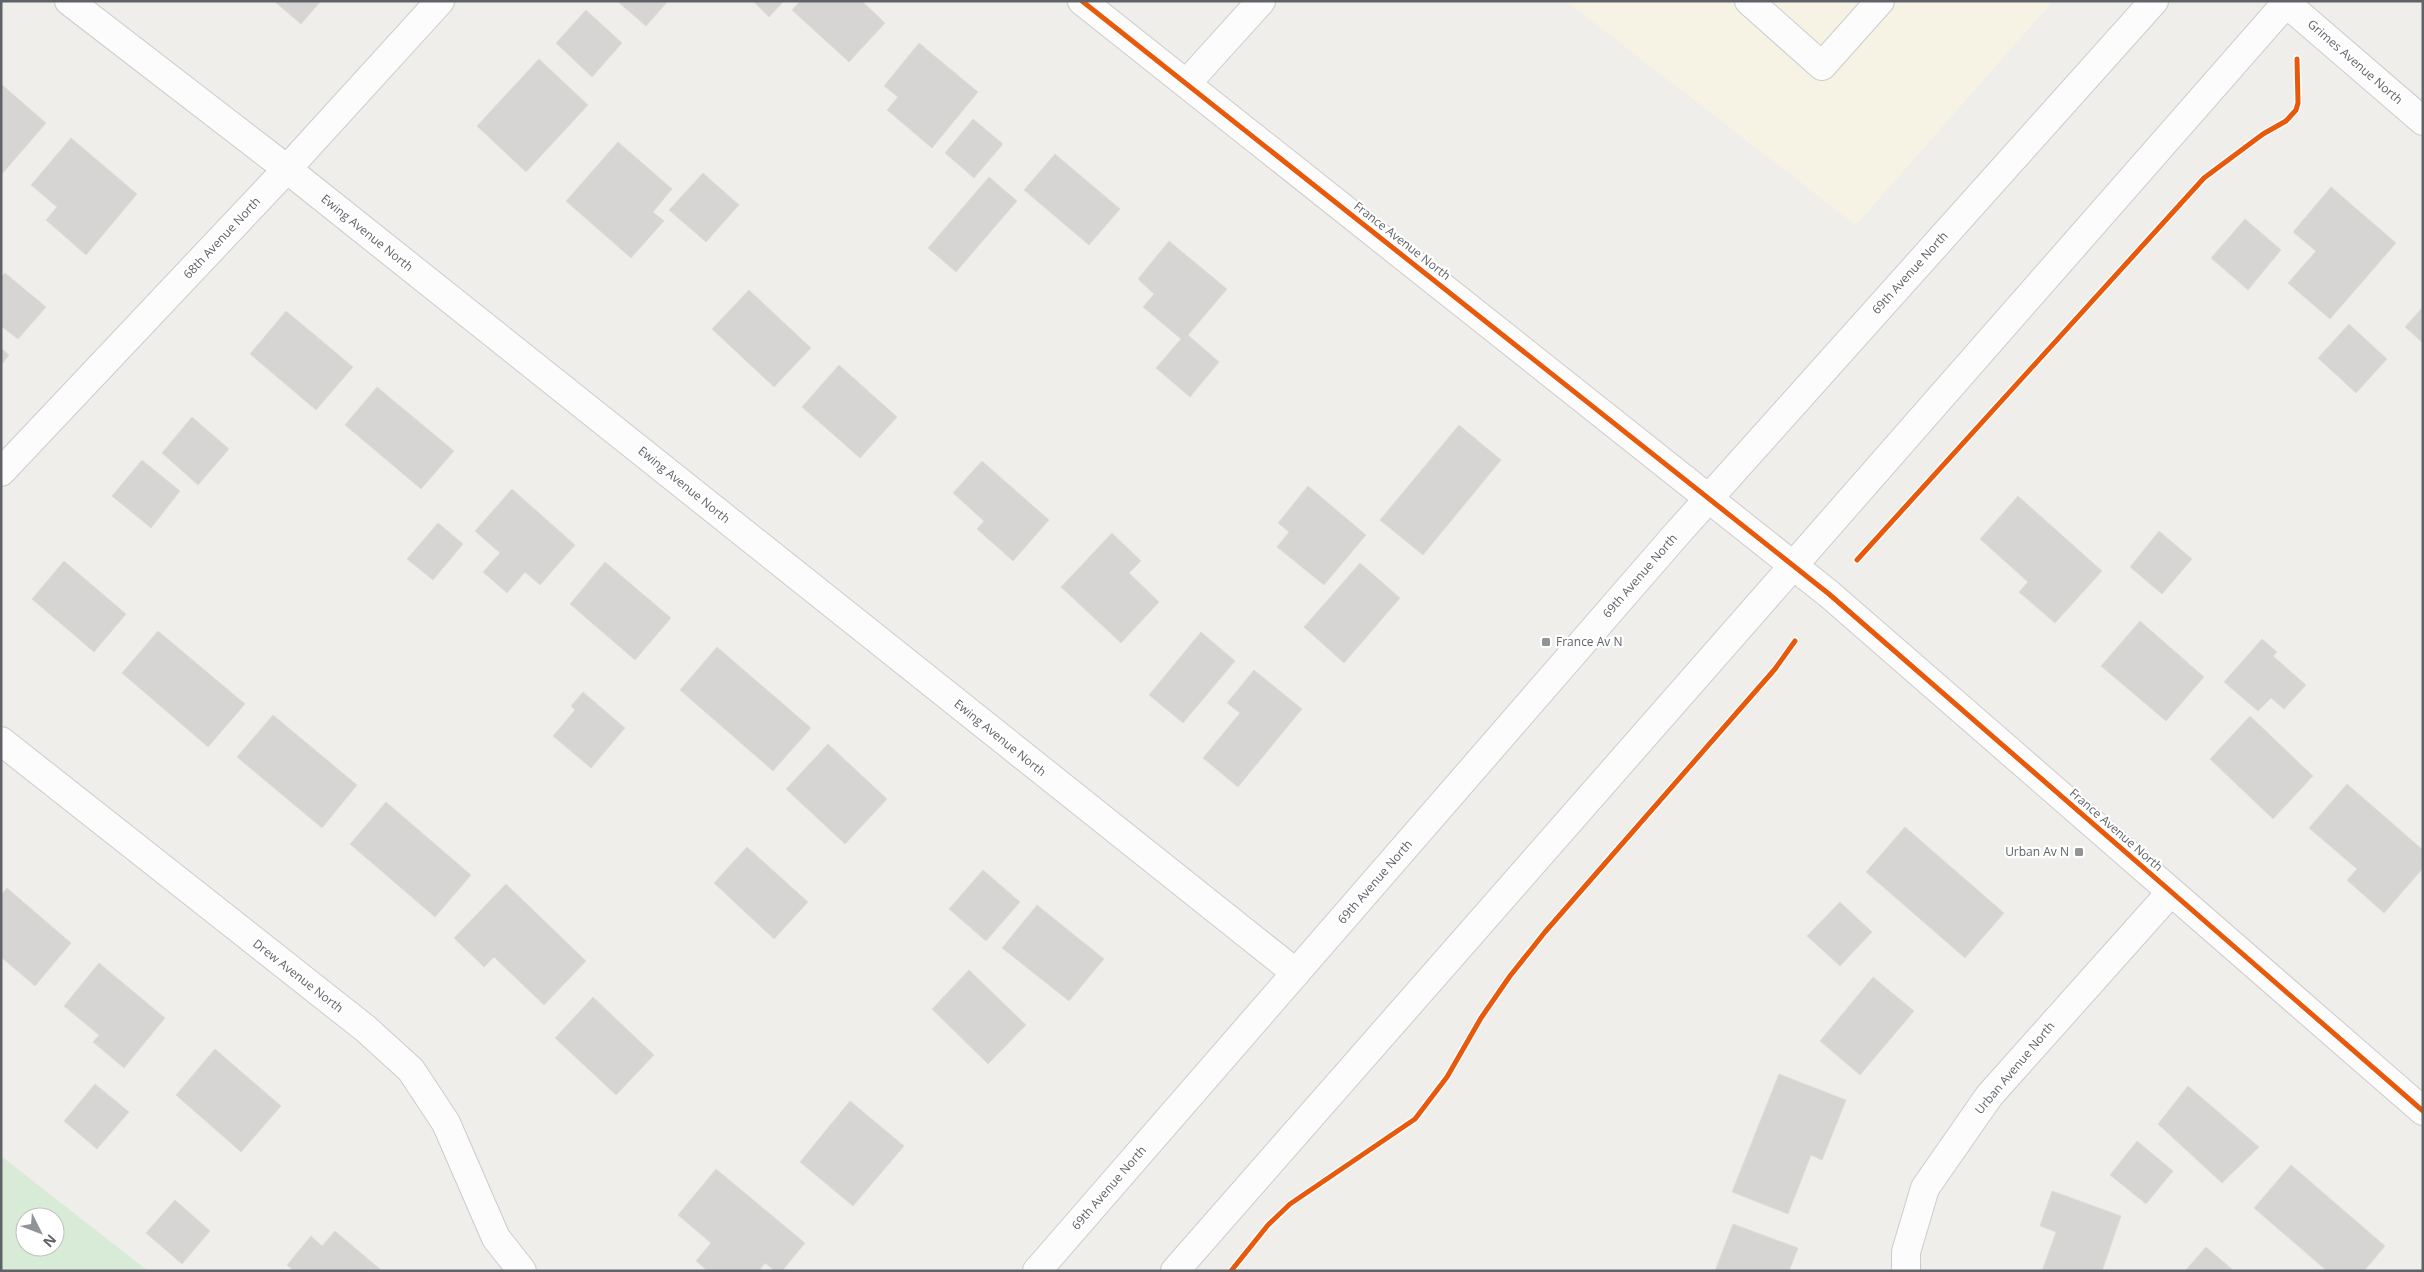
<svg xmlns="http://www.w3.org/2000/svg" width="2424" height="1272" font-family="'Open Sans',sans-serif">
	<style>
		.commercial { fill: #f7f3e4 }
		.green { fill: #d8ebd6; fill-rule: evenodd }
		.building { fill: #d6d5d3; stroke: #deddd9 }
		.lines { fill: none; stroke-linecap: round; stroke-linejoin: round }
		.minor-casing { stroke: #cbcccc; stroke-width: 30 }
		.minor { stroke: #fdfcfc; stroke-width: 28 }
		.cycleway-casing { stroke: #fff; stroke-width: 8 }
		.cycleway { stroke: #e8590c; stroke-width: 5 }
		.poi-dot { fill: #919496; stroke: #fff; stroke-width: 2 }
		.labels { text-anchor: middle; stroke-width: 4.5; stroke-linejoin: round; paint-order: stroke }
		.street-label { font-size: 12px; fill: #5f6368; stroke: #fff }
		.poi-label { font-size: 12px; fill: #5f6368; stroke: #fff; text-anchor: start }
	</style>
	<rect width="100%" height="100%" fill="#efeeea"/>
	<!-- commercial -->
	<path class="commercial" d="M1566,1h487l-197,224z"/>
	<!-- green -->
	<path class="green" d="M1,1156l147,115h-147zM25,1217h30v30h-30z"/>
	<!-- building -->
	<path class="building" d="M274,1h47l-20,23z
		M617,1h51l-22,25z
		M753,1h31l-15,16z
		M800,1h62l23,22 -36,39 -57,-52z
		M586,10l36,33 -30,34 -36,-34z
		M919,43l59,49 -46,56 -45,-38 11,-13 -14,-11z
		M539,59l49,46 -62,67 -49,-46z
		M1,84l45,39 -45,52z
		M973,119l30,25 -29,34 -29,-25z
		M71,138l66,56 -51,61 -40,-35 11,-13 -26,-22z
		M618,142l54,47 -19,23 11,9 -33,37 -65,-57z
		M1055,154l65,55 -31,36 -65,-55z
		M703,173l36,32 -33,37 -37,-32z
		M989,177l28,24 -61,71 -28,-24z
		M2331,187l65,56 -66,76 -42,-36 28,-32 -23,-19z
		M2245,219l36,31 -33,40 -37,-32z
		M1169,241l58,48 -39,46 31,27 -29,35 -34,-29 25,-29 -38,-32 11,-13 -16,-15z
		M5,273l41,34 -28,32 -17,-13v-49z
		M749,290l62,58 -37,39 -62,-58z
		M2423,307v36l-18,-16z
		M286,311l67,56 -37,43 -66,-56z
		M2349,324l38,35 -31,34 -38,-35z
		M1,348l8,7 -8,10z
		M839,365l58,52 -37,41 -58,-51z
		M377,387l77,64 -33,38 -76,-64z
		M192,417l37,32 -31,36 -36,-32z
		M1459,425l42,35 -78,95 -43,-35z
		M142,460l38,31 -29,37 -39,-32z
		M982,461l67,59 -36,41 -36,-32 7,-8 -31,-28z
		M1308,486l58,49 -42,50 -47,-38 12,-15 -11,-9z
		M512,489l63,56 -35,40 -15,-13 -18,21 -24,-21 17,-19 -25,-22z
		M2018,496l84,75 -47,52 -36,-31 9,-10 -48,-43z
		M438,523l25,21 -30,36 -26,-21z
		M2159,531l33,28 -30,35 -32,-27z
		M1112,533l29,28 -12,12 30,29 -38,41 -60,-56z
		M64,561l62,53 -32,38 -62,-53z
		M605,562l66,56 -36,42 -65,-56z
		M1360,563l40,35 -56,65 -40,-36z
		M2140,621l64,56 -38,44 -65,-55z
		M158,631l87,73 -37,43 -86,-74z
		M1201,632l34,29 -52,62 -34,-28z
		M2262,639l15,13 -4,4 33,29 -22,24 -13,-11 -13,13 -34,-29z
		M717,647l94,81 -38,43 -93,-81z
		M1254,670l48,39 -64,78 -35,-29 37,-45 -13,-10z
		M583,692l42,36 -34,40 -38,-32 22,-26 -4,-4z
		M273,715l84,70 -35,43 -85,-71z
		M2250,716l63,60 -40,43 -63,-60z
		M828,744l59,55 -42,45 -59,-55z
		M2347,784l76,66v18l-39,45 -37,-33 10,-11 -48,-41z
		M386,802l85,73 -36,42 -85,-73z
		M1905,827l99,86 -39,45 -99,-86z
		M747,847l61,55 -34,37 -60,-56z
		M983,870l37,32 -34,39 -37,-32z
		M506,884l80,77 -42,44 -50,-48 -10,10 -30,-29z
		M7,888l64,55 -36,43 -34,-29v-62z
		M1840,902l32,30 -32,34 -33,-30z
		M1037,905l67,54 -35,42 -67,-53z
		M99,963l66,55 -41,50 -31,-26 6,-7 -35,-29z
		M969,970l57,55 -38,39 -56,-55z
		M1873,977l41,34 -54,64 -40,-34z
		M593,997l61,58 -38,40 -61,-57z
		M215,1049l66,57 -40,46 -65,-57z
		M1779,1074l67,26 -24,60 -11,-5 -23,59 -56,-22z
		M95,1084l34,28 -32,37 -33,-28z
		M2188,1086l71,61 -37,36 -64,-59z
		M850,1101l54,45 -51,60 -53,-44z
		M2137,1141l36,30 -27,33 -36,-29z
		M2291,1165l94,81 -21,25h-37l-73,-63z
		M716,1169l89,74 -23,28h-7l-10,-8 -6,8h-51l-12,-10 15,-18 -33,-28z
		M2052,1191l69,25 -19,55h-60l14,-39 -16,-6z
		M175,1200l35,31 -28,33 -36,-31z
		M1733,1224l65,24 -9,23h-74z
		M335,1231l47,40h-88l-7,-6 24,-29 11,10z
		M2206,1247l28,24h-49z"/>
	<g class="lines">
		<!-- minor casing -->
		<g class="minor-casing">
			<path id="minor" d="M69,1l218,168 1009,804
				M1082,1l747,593 594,517
				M1749,1l73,65 58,-65
				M2286,3l137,118
				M1187,83l74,-82
				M1,472l286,-303 153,-168
				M1,741l365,288 45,41 35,53 50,115 26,33
				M1037,1271l638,-735 479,-535
				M1175,1271l1113,-1270
				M1906,1271v-19l19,-64 64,-92 182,-204"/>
		</g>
		<!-- minor -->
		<use href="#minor" class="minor"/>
		<!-- cycleway casing -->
		<g class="cycleway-casing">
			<path id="cycleway" d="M1082,1l747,593 594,517
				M1857,560l347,-382 59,-44 23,-13 10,-11 2,-7 -1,-44
				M1231,1271l37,-46 22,-21 125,-85 32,-42 34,-59 29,-42 35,-44 230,-263 20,-28"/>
		</g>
		<!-- cycleway -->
		<use href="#cycleway" class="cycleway"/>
	</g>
	<!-- markers -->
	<g class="poi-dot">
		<rect x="1541" y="637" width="10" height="10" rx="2.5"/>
		<rect x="2074" y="847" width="10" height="10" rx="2.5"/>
	</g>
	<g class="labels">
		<!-- street labels -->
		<g class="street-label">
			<text transform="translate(2355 62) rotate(41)" y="4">Grimes Avenue North</text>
			<text transform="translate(367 233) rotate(39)" y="4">Ewing Avenue North</text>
			<text transform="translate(222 238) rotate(-47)" y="4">68th Avenue North</text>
			<text transform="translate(1402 241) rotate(38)" y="4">France Avenue North</text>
			<text transform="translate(1910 273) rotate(-48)" y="4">69th Avenue North</text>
			<text transform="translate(684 485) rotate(39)" y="4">Ewing Avenue North</text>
			<text transform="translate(1640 576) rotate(-49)" y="4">69th Avenue North</text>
			<text transform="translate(1000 738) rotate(39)" y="4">Ewing Avenue North</text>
			<text transform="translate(2116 830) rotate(41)" y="4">France Avenue North</text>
			<text transform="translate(1375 882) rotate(-49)" y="4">69th Avenue North</text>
			<text transform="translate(298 976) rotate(38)" y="4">Drew Avenue North</text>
			<text transform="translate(2015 1068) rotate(-50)" y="4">Urban Avenue North</text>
			<text transform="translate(1109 1188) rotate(-49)" y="4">69th Avenue North</text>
		</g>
		<!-- poi labels -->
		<g class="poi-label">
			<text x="1556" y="646">France Av N</text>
			<text x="2069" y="856" text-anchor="end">Urban Av N</text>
		</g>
	</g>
	<!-- border -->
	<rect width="2424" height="1272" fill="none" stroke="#5f6368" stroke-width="5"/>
	<!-- north arrow -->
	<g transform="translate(40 1232) rotate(132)"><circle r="24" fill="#ffffff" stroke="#bfc1c3"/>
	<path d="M0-4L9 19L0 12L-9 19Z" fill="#919496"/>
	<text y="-8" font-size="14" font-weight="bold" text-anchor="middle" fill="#5f6368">N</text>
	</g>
</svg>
